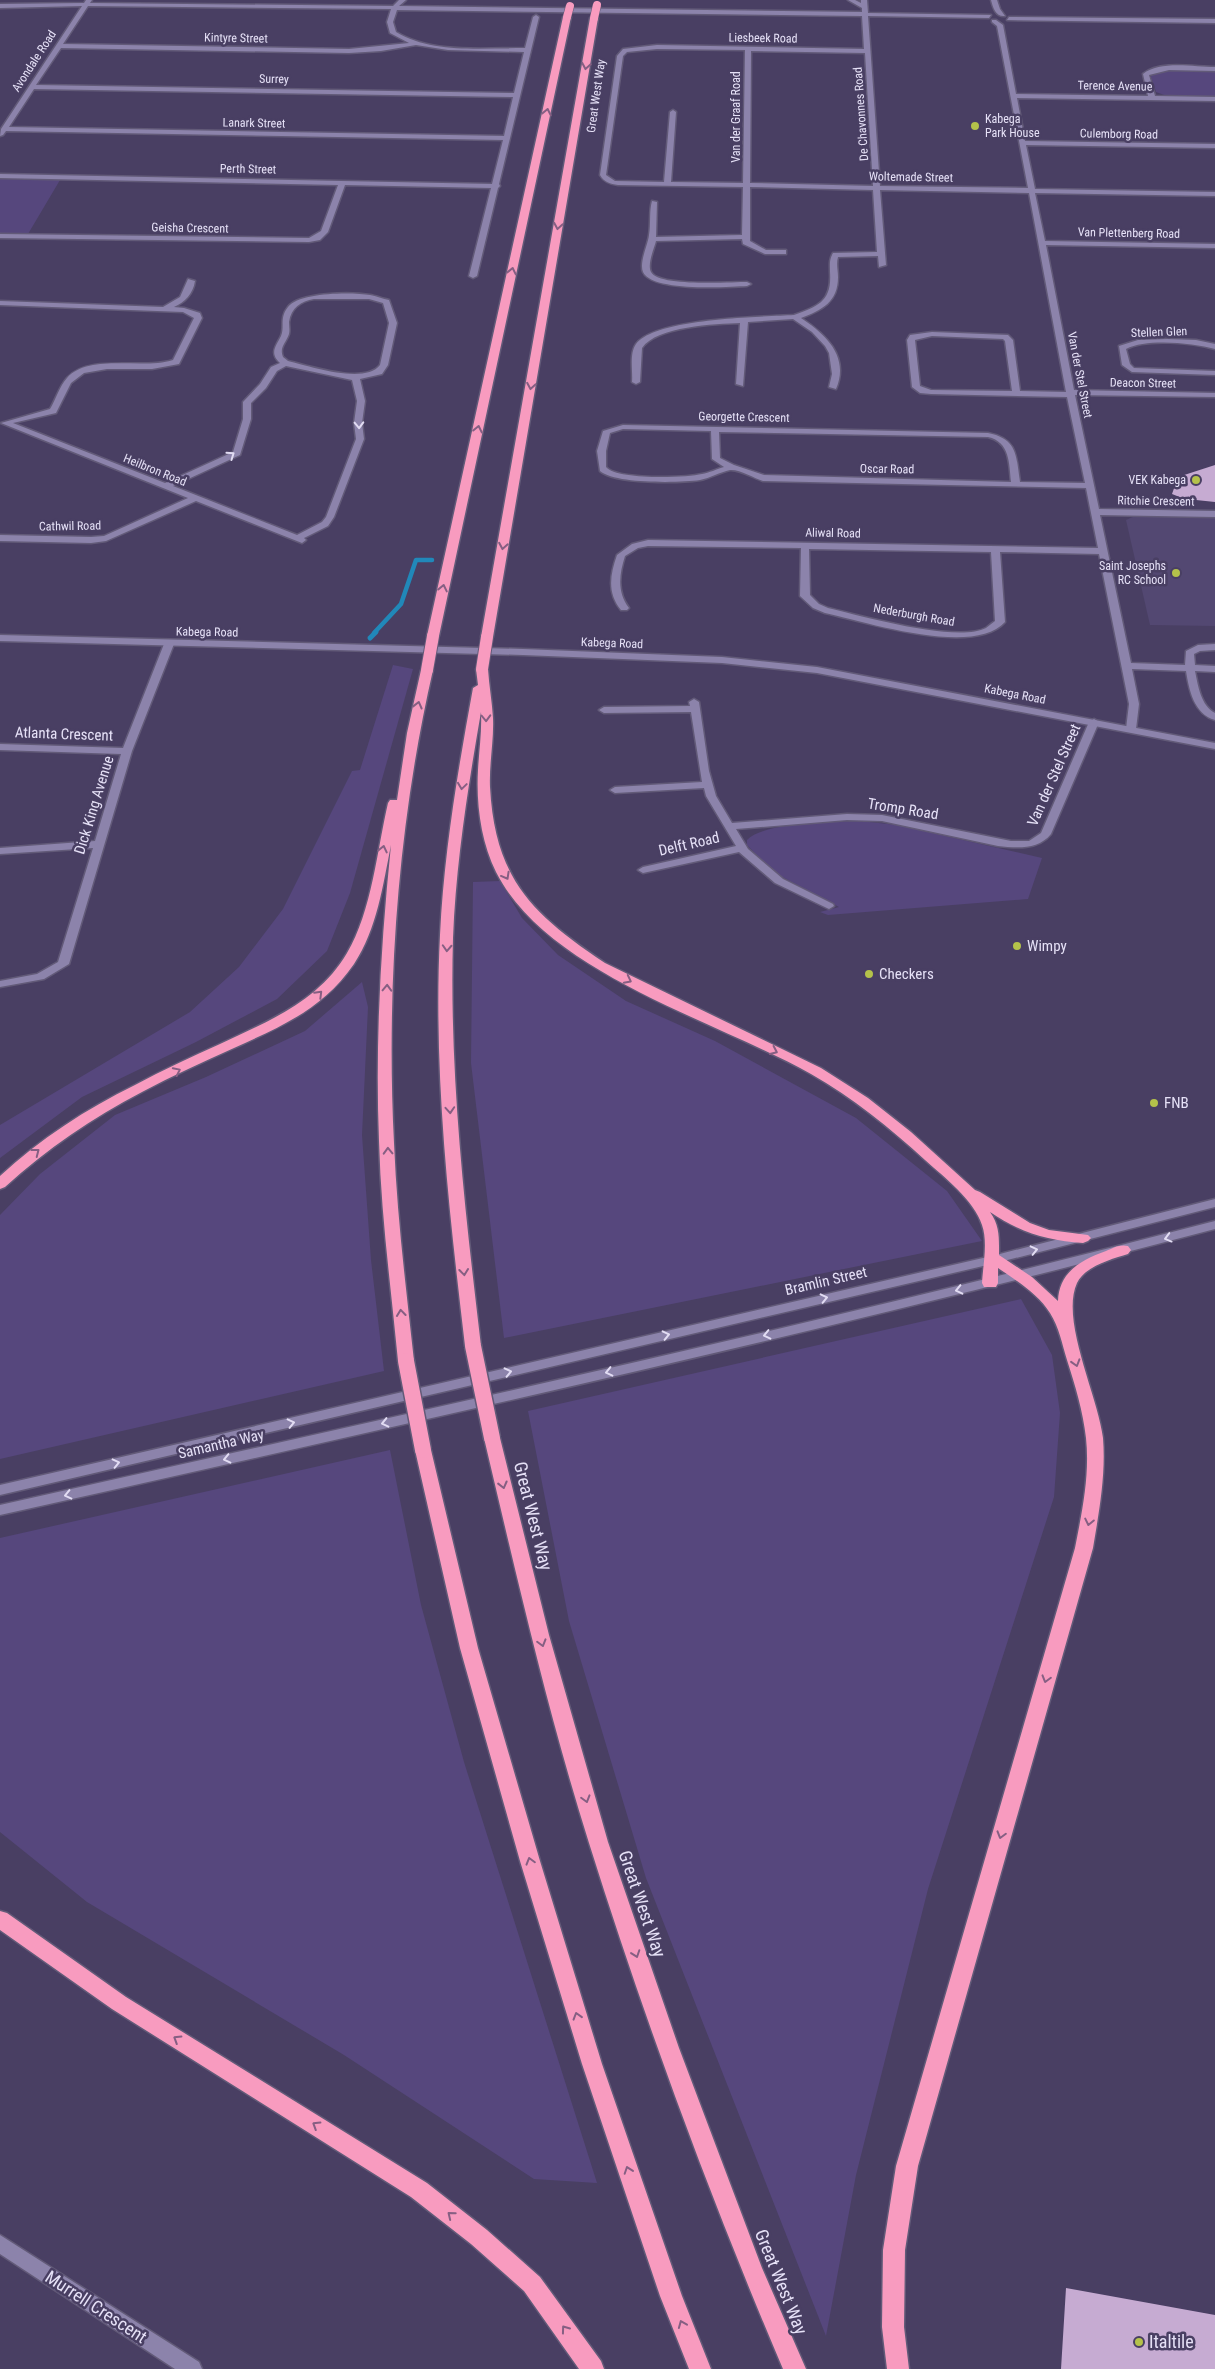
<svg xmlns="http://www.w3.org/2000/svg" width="1215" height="2369" font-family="'Roboto Condensed',sans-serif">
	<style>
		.built { fill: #534872 }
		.green { fill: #56477d }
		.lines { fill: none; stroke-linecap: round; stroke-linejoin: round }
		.stream-far1 { stroke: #2188b9; stroke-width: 4.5 }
		.stream { stroke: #2188b9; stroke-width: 5 }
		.building { fill: #c6abd2 }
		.minor-casing { stroke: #625a78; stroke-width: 3 }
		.tertiary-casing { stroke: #625a78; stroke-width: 3 }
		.secondary-casing { stroke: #625a78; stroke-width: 3 }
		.motorway-casing { stroke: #625a78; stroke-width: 3 }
		.minor { fill: #8c83ab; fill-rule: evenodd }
		.tertiary { fill: #8c83ab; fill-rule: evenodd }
		.secondary { fill: #8c83ab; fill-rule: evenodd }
		.motorway { fill: #f89bbf; fill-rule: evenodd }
		.motorway-bridge-far2-casing { stroke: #625a78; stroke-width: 9; stroke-linecap: butt }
		.motorway-bridge-far1-casing { stroke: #625a78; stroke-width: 14; stroke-linecap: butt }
		.motorway-bridge-casing { stroke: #625a78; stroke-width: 19; stroke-linecap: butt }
		.motorway-bridge-far2 { stroke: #f89bbf; stroke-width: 8 }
		.motorway-bridge-far1 { stroke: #f89bbf; stroke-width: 12 }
		.motorway-bridge { stroke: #f89bbf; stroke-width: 16 }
		.oneway { stroke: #865f83 }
		.oneway2 { stroke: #e2dcf3 }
		.poi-dot { fill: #b4c24a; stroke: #493f63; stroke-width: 2 }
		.labels { text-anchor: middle; stroke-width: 5; stroke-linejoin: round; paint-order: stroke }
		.far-street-label { font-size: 12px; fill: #e6e1f7; stroke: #493f63 }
		.far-poi-label { font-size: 12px; fill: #e6e1f7; stroke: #493f63; text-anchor: end }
		.street-label { font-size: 15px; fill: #e6e1f7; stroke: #493f63 }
		.poi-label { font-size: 15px; fill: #e6e1f7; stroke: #493f63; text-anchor: start }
		.near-street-label { font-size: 18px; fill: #e6e1f7; stroke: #493f63 }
		.near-poi-label { font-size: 18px; fill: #e6e1f7; stroke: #493f63; text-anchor: start }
	</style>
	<rect width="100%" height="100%" fill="#493f63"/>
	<!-- built -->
	<path class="built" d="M1137,515l78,1v110l-65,-1 -24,-105z"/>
	<!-- green -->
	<path class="green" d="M1164,70l51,1v27l-48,-2 -11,-4 -6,-18z
		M0,179l60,1 -32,54h-28z
		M393,665l20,4 -63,224 -23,58 -50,48 -81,43 -114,55 -82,61v-33l190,-113 49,-45 44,-58 69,-138 8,-1z
		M860,821l37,4 145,33 -14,41 -200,16 -8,-3 19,-5 -66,-35 -26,-27v-5c17,-18 88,-18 113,-19z
		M500,881l22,37 36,37 68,46 89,40 141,77 91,73 35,50 -478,97 -33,-275 2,-181z
		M362,982l6,25 -6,128 9,125 13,111 -384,88v-244l40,-41 75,-59 91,-38 99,-46z
		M1021,1299l31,56 8,58 -6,84 -126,392 -72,286 -30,161 -180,-458 -77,-257 -41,-210z
		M390,1450l31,155 43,157 133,421 -63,-4 -190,-124 -257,-153 -87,-70v-294z"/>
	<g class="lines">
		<!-- stream-far1 -->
		<path class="stream-far1" d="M374,633l27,-29 15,-44h16"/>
		<!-- stream -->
		<path class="stream" d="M370,638l6,-6"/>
	</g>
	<!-- building -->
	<path class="building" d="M1215,465v37l-19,-2 -4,2 -20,-8 6,-17z
		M1066,2288l149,27v54h-154z"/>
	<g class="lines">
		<!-- minor casing -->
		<g class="minor-casing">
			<path id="minor" d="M86,0h6l-2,3 303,3 6,-6h7l-7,6 463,6v-4l-14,-8h7l6,3v-3h6l1,13 123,2 -2,3 -121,-2 12,170 148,2 -31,-162 -5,-4v-2h4l7,5 13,69 132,2 -5,-22c17,-14 51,-7 72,-7v4l-46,-1 -20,5 6,21 60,1v4l-198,-3 8,43 190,3v4l-189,-3 9,44 180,3v4l-180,-3 10,48 170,3v4l-169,-3 28,145 141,3v4l-140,-2 24,114 116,2v6l-115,-2 31,148 54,2 1,-14 12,-6 17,-1v6l-15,1 -6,3 1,11 20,1v6l-20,-1c3,15 6,35 20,42v7c-21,-6 -26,-30 -29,-49l-54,-2 7,35 -3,25 -1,2h-8l-1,-2 3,-25 -30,-150 -99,-2 5,70c-31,35 -139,0 -180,-9l-12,-5 -13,-12 1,-48 -153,-2 -10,2 -13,8c-6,19 -8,36 4,52l-2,2h-6c-14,-17 -11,-35 -4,-55l15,-11 16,-4 450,8 -12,-60 -323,-7c-9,-3 -24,-12 -33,-11 -10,2 -20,8 -30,10 -21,3 -85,4 -100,-9l-3,-20 6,-20 20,-6 365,8c30,6 28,23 32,49l65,1 -18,-86 -136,-3 -11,-1 -8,-6 -5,-47 3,-5 22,-3 76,3 5,5 7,51 46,1 -37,-199 -149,-3 6,75 -7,2 -1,-11 -40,1c-2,7 0,13 0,20 0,25 -16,33 -37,41 24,16 49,38 35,71l-7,-2 3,-13 -3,-21 -4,-7 -13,-14 -19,-13 -45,3 -5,64 -7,-2 4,-61c-25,1 -83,3 -98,25l-2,34 -4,2 -4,-2c1,-11 -3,-28 4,-38 19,-26 126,-27 158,-29 25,-9 38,-14 36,-43 0,-8 -1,-12 3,-19l44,-1 -4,-62 -123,-3v54l16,9h20v4h-21l-22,-10 -1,-5 -86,2c-2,8 -9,23 -5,31 7,15 80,10 96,10l4,2 -4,2c-20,1 -95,6 -104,-14 -4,-10 5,-27 6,-37 2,-11 0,-24 3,-34l5,1 -1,35 86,-2 1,-48 -125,-2c-8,-1 -14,-3 -18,-10l17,-119 6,-7 34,-4 207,4 -2,-33 -465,-6 -4,12 3,10c36,22 88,16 129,16l8,-31 3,-2 3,2 -40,167 1,2 -2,2 -21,88 -4,2 -4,-2 22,-88 -146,-3 -17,47 -8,8 -11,2 -309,-4v-4l309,4 12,-7 17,-46 -338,-7v-4l492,10 11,-44 -497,-9 -3,4 -3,1 1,-7 81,-123 -82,2v-4l84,-1zM88,6l303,3 -4,13 3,11 19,10 -60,6 -286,-5zM416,45l32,5 76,2 -10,41 -478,-8 25,-37 288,5 32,-2zM657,49l88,1 -2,133 -72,-1 5,-70 -3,-2 -3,2 -6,70 -49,-1 -9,-6 17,-119 4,-4zM751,51l114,2 8,133 -123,-3zM34,89l479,8 -9,39 -495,-9zM932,336l71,3 2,2 7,50 -81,-1 -11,-4 -5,-46zM623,429l88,2 1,28 12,8c-7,2 -15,6 -22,7 -17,4 -86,6 -96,-7v-16l4,-18zM719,432l269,5c22,5 21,26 23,45l-247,-7 -30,-10 -14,-7zM809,549l182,3 4,69c-3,2 -6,5 -9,7 -29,15 -125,-12 -158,-20l-9,-4 -9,-9z
				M991,0h6l3,9 5,7c-9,1 -12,-8 -14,-16z
				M1009,17l206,2v4l-208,-3z
				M188,279l7,2c-2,13 -10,21 -21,26l10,1 16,5 2,5 -23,46 -27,5h-45l-23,4 -13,10 -15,30 -43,10 152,60 68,-31 10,-33v-17l17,-18 11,-17 9,-4c-11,-10 -4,-17 1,-27 4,-9 -2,-18 7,-29 11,-15 64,-15 82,-12 6,1 13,4 19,5l8,23 -9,42 -6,9 -22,5 5,22 -3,22 2,16 -30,78 -6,9 -24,12 2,2 -4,3 -106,-42 -90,40 -15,2 -91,-2v-6l91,2 13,-1 84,-38 -187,-75 49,-14c6,-10 9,-22 17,-31 22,-25 76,-8 106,-18l21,-42 -11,-6 -183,-7v-4l163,6 17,-10zM314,299h55l14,4 6,20 -9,42c-15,20 -71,1 -92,-4l-5,-4c-4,-10 3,-14 6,-23 1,-4 0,-8 0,-12 2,-14 12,-21 25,-23zM286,366l66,14 5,21 -3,22 2,16 -30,78 -4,5 -25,13 -124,-49 67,-31 11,-36v-16l15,-15 11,-17z
				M1167,339l29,1 19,4v5c-22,-6 -68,-11 -89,0l4,15 4,4 81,3v4l-83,-3 -10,-7 -3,-19 19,-6z
				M169,641l5,3 -42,107 -63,213 -25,15 -44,8v-6l37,-7 21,-12 35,-114 -93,6v-6l95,-7 26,-87 -121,-4v-6l123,4 41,-104z
				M694,699l5,3 10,69 7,25 16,27 115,-9 35,1 129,26h18l12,-8 48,-111 5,-3 5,3 -48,112c-13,16 -34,14 -53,12l-116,-25 -35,-1 -111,9 12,20 35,30 50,25 1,2 -5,3 -54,-26 -36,-31 -96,21 -5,-3 5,-3 93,-21 -30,-50 -2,-8 -89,5 -5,-3 5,-3 87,-5 -11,-70 -87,1 -5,-3 5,-3 86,-1 -1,-4z
				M0,2235l199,127 3,7h-27l-175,-115z"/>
		</g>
		<!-- tertiary casing -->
		<g class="tertiary-casing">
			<path id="tertiary" d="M0,635l523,14 199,8 95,10 398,76v6l-398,-76 -95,-10 -199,-8 -523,-14z"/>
		</g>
		<!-- secondary casing -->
		<g class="secondary-casing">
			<path id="secondary" d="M1215,1199v8l-219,56 -996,232v-10l996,-230z
				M1215,1221v8c-402,106 -809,195 -1215,286v-10c406,-91 813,-179 1215,-284z"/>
		</g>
		<!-- motorway casing -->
		<g class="motorway-casing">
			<path id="motorway" d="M567,15l4,2 -132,619 -6,3 -6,-3 136,-619z
				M594,16l4,2 -105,619 -6,3 -6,-3 109,-619z
				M482,666l6,3c1,16 4,33 5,49 1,23 -4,46 -3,69 5,92 42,127 115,176l216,105 47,30 43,34 64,58 5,2 50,31 19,7 39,5 3,3 -3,3 -5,2c-35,-2 -64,-11 -93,-31 10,14 9,26 9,43l33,22 26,24c1,-29 23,-41 48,-50 7,-3 14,-7 22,-5l3,4 -3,4c-16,5 -43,12 -51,29 -17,37 21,113 26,155 3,37 -4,74 -10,110l-175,618 -13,84 -1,77 5,42h-22l-5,-42 1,-77 13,-84 179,-618c7,-36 15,-73 11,-110 -3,-27 -11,-53 -19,-78 -5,-16 -8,-33 -17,-47 -12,-19 -33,-32 -52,-45v15l-2,4h-12l-2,-4c1,-18 6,-41 0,-58 -8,-25 -38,-48 -57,-65 -35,-32 -72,-62 -114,-86 -94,-53 -264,-101 -315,-202 -15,-30 -20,-68 -18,-102 1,-19 4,-38 3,-58 -13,75 -25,150 -28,226 -4,136 12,273 28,408l-2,4h-12l-2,-4c-16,-136 -32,-274 -25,-411 4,-83 18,-165 33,-247l5,-3 -2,-16z
				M427,667l6,3c-35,152 -47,317 -39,473 3,73 12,145 20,218l-2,4h-12l-2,-4c-7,-73 -17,-146 -19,-220 -4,-99 2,-198 12,-296 -8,40 -14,84 -37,119 -31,45 -72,62 -120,84 -31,14 -62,28 -92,44 -50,26 -95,57 -137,95l-5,2v-13c40,-37 86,-67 135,-91 28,-15 56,-28 85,-41 49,-23 99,-43 127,-91 25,-42 30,-103 41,-150l2,-3h7l10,-67 14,-63z
				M492,1432l6,2 2,4 49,197 59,207 71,206 83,220 44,101h-23c-73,-171 -138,-348 -194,-526 -42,-133 -73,-270 -105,-405l2,-4z
				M423,1444l6,2 2,4 47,198 62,213 62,203 80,232 29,73h-22l-29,-73 -78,-232 -62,-203 -60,-213 -45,-198 2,-4z
				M0,1911l7,2 119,84 301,186 60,47 53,47 61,84 3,8h-25l-55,-78 -53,-47 -60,-47 -299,-188 -112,-79z"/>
		</g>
		<!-- minor -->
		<use href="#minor" class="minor"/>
		<!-- tertiary -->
		<use href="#tertiary" class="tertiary"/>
		<!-- secondary -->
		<use href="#secondary" class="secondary"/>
		<!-- motorway -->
		<use href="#motorway" class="motorway"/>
		<!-- motorway-bridge-far2 casing -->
		<g class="motorway-bridge-far2-casing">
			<path id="motorway-bridge-far2" d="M567,17l3,-11
				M594,18l3,-13"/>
		</g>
		<!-- motorway-bridge-far1 casing -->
		<g class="motorway-bridge-far1-casing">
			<path id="motorway-bridge-far1" d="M482,669l5,-32
				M427,670l6,-34"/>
		</g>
		<!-- motorway-bridge casing -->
		<g class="motorway-bridge-casing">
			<path id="motorway-bridge" d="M473,1346l19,92
				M406,1361l17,89"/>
		</g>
		<!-- motorway-bridge-far2 -->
		<use href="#motorway-bridge-far2" class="motorway-bridge-far2"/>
		<!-- motorway-bridge-far1 -->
		<use href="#motorway-bridge-far1" class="motorway-bridge-far1"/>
		<!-- motorway-bridge -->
		<use href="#motorway-bridge" class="motorway-bridge"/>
	</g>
	<!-- one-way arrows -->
	<defs><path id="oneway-chevron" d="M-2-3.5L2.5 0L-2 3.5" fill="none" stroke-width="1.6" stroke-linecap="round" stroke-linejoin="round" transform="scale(1.25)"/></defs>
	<g class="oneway">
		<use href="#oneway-chevron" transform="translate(586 66) rotate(100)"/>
		<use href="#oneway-chevron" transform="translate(547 112) rotate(-78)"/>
		<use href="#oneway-chevron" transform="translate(558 226) rotate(100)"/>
		<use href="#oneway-chevron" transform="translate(512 271) rotate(-78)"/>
		<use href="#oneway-chevron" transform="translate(531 386) rotate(100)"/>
		<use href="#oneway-chevron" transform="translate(478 429) rotate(-78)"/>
		<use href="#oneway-chevron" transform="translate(503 546) rotate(100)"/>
		<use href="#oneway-chevron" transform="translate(443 588) rotate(-78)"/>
		<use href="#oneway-chevron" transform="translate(418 705) rotate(-76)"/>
		<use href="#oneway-chevron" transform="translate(486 718) rotate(88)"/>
		<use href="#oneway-chevron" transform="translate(462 786) rotate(98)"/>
		<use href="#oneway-chevron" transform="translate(383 849) rotate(-77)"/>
		<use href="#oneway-chevron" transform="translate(506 876) rotate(61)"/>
		<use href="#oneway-chevron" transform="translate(447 948) rotate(93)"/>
		<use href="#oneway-chevron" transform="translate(628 980) rotate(27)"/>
		<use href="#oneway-chevron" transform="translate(387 988) rotate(-88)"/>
		<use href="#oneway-chevron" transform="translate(319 994) rotate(-45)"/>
		<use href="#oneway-chevron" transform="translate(774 1051) rotate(25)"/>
		<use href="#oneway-chevron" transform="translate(177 1071) rotate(-26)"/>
		<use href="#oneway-chevron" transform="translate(450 1110) rotate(86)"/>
		<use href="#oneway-chevron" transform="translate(388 1151) rotate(-92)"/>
		<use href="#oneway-chevron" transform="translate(36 1152) rotate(-38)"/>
		<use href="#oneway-chevron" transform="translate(464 1272) rotate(83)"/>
		<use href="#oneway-chevron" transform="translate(401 1313) rotate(-96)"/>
		<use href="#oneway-chevron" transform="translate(1076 1363) rotate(73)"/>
		<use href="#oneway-chevron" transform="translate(503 1485) rotate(76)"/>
		<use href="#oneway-chevron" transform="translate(1089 1522) rotate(102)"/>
		<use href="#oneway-chevron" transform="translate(542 1643) rotate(74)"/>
		<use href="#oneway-chevron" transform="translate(1046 1679) rotate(106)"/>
		<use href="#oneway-chevron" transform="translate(586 1799) rotate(74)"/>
		<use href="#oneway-chevron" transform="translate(1001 1835) rotate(106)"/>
		<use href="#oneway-chevron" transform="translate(530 1861) rotate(-106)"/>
		<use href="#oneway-chevron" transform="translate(636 1954) rotate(71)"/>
		<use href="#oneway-chevron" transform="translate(577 2016) rotate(-107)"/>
		<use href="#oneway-chevron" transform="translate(177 2039) rotate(-148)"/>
		<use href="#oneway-chevron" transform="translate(316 2125) rotate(-148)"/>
		<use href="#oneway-chevron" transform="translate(628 2170) rotate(-109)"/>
		<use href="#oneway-chevron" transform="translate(451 2215) rotate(-141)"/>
		<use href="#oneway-chevron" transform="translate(682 2324) rotate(-112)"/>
		<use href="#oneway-chevron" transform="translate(565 2329) rotate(-126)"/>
	</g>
	<g class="oneway2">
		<use href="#oneway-chevron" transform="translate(359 425) rotate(88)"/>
		<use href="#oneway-chevron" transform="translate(231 455) rotate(-35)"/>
		<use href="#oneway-chevron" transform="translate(1168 1238) rotate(165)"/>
		<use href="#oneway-chevron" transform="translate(1034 1250) rotate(-13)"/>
		<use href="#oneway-chevron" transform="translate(959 1290) rotate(167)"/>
		<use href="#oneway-chevron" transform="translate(824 1298) rotate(-13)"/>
		<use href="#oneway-chevron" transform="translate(666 1335) rotate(-13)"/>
		<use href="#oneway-chevron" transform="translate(767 1335) rotate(167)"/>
		<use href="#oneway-chevron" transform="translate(508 1372) rotate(-13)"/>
		<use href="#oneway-chevron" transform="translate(609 1372) rotate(167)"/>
		<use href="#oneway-chevron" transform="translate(291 1423) rotate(-13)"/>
		<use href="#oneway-chevron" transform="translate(385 1423) rotate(167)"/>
		<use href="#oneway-chevron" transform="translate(227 1459) rotate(167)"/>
		<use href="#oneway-chevron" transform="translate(116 1463) rotate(-13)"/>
		<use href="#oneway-chevron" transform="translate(68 1495) rotate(167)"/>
	</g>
	<!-- markers -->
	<g class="poi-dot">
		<circle cx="975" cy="126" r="5"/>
		<circle cx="1196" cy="480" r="5"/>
		<circle cx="1176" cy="573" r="5"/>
		<circle cx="1017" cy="946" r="5"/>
		<circle cx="869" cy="974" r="5"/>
		<circle cx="1154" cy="1103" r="5"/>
		<circle cx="1139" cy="2342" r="5"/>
	</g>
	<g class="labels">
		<!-- far-street labels -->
		<g class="far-street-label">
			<text transform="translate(236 38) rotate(1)" y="4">Kintyre Street</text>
			<text transform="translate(763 38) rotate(1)" y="4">Liesbeek Road</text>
			<text transform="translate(34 61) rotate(-57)" y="4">Avondale Road</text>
			<text transform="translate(274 79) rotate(1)" y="4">Surrey</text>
			<text transform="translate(1115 86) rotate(1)" y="4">Terence Avenue</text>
			<text transform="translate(596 96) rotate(-82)" y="4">Great West Way</text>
			<text transform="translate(861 114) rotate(-94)" y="4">De Chavonnes Road</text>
			<text transform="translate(736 117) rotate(-90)" y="4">Van der Graaf Road</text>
			<text transform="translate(254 123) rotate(1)" y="4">Lanark Street</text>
			<text transform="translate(1119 134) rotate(1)" y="4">Culemborg Road</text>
			<text transform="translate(248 169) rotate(1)" y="4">Perth Street</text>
			<text transform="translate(911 177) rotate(1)" y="4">Woltemade Street</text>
			<text transform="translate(190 228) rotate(1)" y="4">Geisha Crescent</text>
			<text transform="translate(1129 233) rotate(1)" y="4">Van Plettenberg Road</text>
			<text transform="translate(1159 332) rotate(-2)" y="4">Stellen Glen</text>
			<text transform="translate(1080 375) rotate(79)" y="4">Van der Stel Street</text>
			<text transform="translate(1143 383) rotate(1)" y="4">Deacon Street</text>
			<text transform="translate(744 417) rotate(1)" y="4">Georgette Crescent</text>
			<text transform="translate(887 469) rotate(1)" y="4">Oscar Road</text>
			<text transform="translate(155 470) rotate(22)" y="4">Heilbron Road</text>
			<text transform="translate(1156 501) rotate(1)" y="4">Ritchie Crescent</text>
			<text transform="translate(70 526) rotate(-1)" y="4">Cathwil Road</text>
			<text transform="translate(833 533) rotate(1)" y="4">Aliwal Road</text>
			<text transform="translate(914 615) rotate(10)" y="4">Nederburgh Road</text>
			<text transform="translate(207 632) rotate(1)" y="4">Kabega Road</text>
			<text transform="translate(612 643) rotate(2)" y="4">Kabega Road</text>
			<text transform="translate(1015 694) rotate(11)" y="4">Kabega Road</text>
		</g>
		<!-- far-poi labels -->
		<g class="far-poi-label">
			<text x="985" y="123" text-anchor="start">Kabega<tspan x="985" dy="14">Park House</tspan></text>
			<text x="1186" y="484">VEK Kabega</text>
			<text x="1166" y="570">Saint Josephs<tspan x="1166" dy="14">RC School</tspan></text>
		</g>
		<!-- street labels -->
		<g class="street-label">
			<text transform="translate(64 734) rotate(2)" y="5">Atlanta Crescent</text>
			<text transform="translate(1054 775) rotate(-66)" y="5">Van der Stel Street</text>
			<text transform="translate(94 805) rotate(-73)" y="5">Dick King Avenue</text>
			<text transform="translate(903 809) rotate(9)" y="5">Tromp Road</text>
			<text transform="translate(689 844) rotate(-13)" y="5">Delft Road</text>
			<text transform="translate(826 1281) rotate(-13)" y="5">Bramlin Street</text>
			<text transform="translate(221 1444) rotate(-13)" y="5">Samantha Way</text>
		</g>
		<!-- poi labels -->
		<g class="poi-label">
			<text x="1027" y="951">Wimpy</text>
			<text x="879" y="979">Checkers</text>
			<text x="1164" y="1108">FNB</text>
		</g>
		<!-- near-street labels -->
		<g class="near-street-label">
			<text transform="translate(533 1516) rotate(76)" y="6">Great West Way</text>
			<text transform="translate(642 1904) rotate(71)" y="6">Great West Way</text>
			<text transform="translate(781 2282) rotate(68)" y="6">Great West Way</text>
			<text transform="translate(96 2307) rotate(33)" y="6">Murrell Crescent</text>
		</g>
		<!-- near-poi labels -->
		<g class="near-poi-label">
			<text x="1149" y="2348">Italtile</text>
		</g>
	</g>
</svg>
